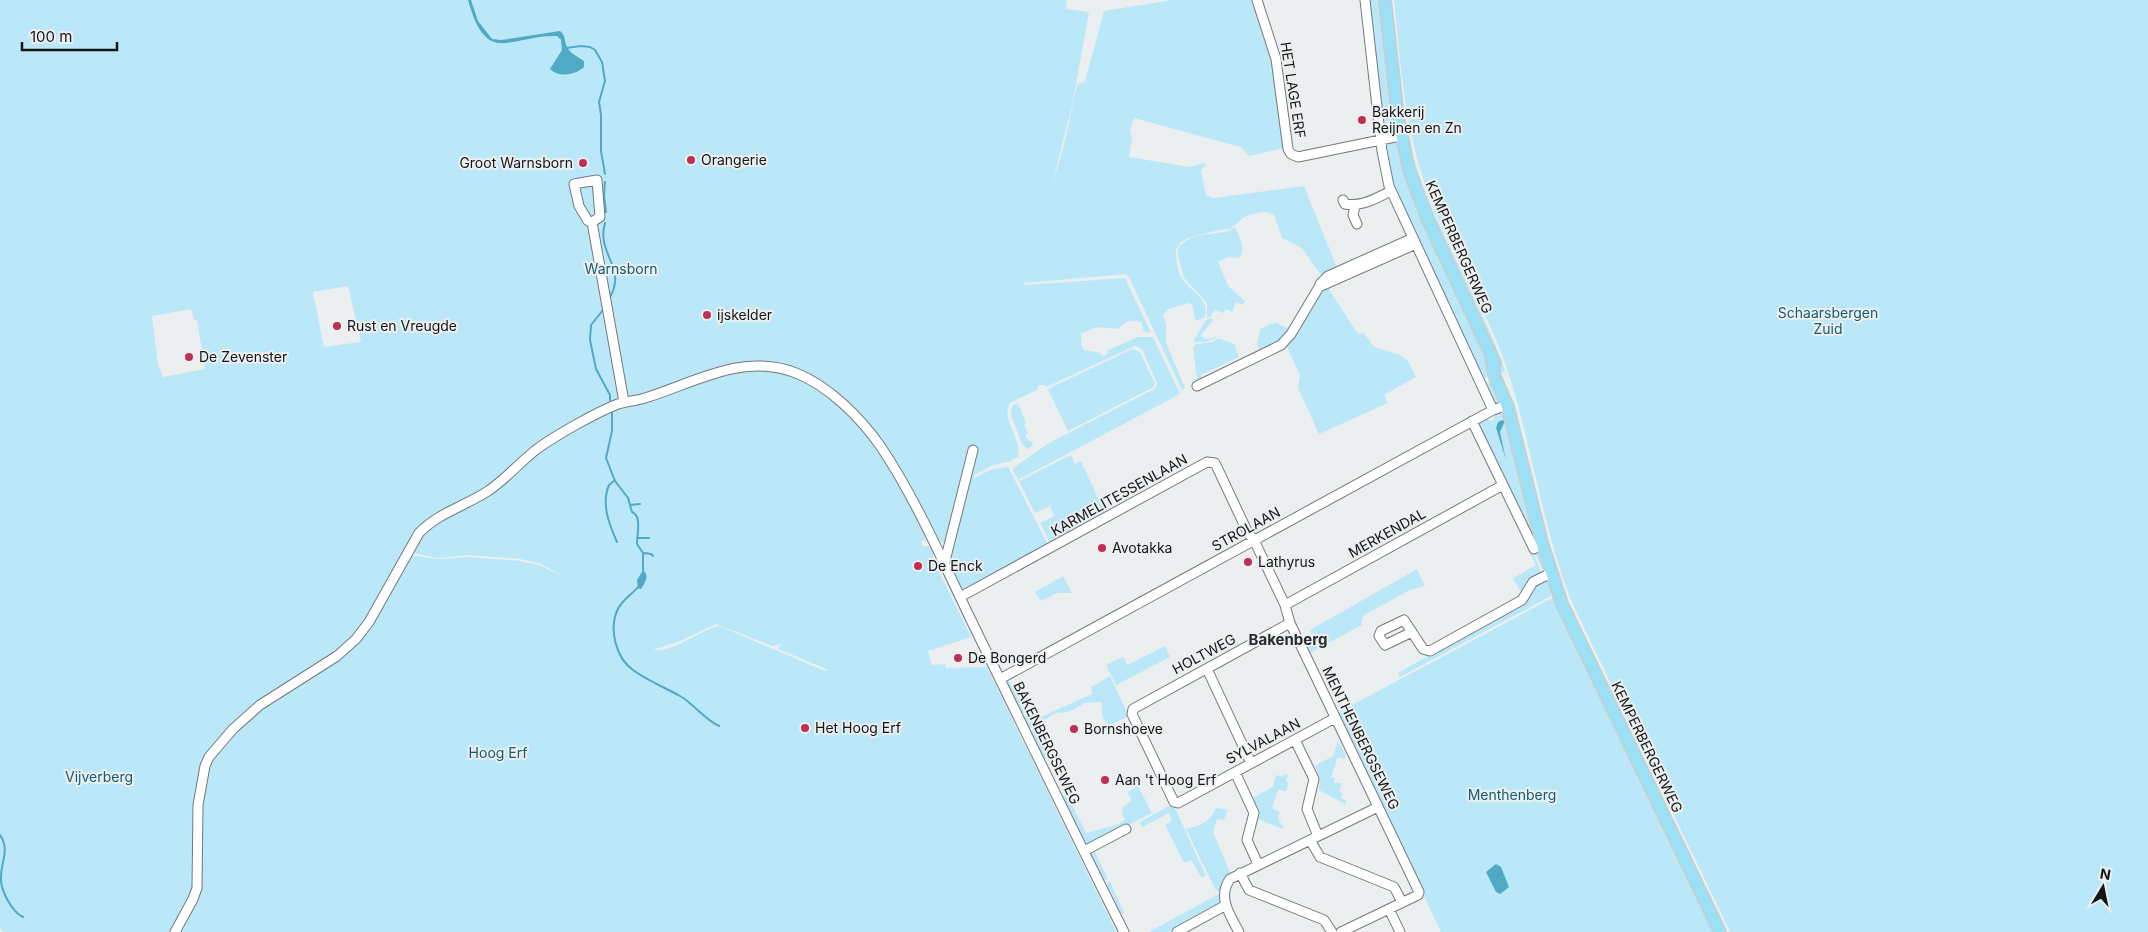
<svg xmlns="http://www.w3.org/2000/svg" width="2148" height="932" font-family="Inter,sans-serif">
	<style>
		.green { fill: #bbe8f8; fill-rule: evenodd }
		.water { fill: #50a9c5 }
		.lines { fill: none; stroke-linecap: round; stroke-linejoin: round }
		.stream { stroke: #50a9c5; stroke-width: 2 }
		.minor-casing { stroke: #757879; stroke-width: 11 }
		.major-casing { stroke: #cbcccc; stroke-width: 14 }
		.minor { stroke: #fff; stroke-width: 9 }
		.major { stroke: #9be0f5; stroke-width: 11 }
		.poi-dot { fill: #bf2f53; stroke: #ebeff0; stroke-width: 2 }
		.labels { text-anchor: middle; stroke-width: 4; stroke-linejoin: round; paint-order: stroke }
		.street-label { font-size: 14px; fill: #141516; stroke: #ebeff0 }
		.poi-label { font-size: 14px; fill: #141516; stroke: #ebeff0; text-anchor: start }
		.park-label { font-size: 14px; fill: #135c70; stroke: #ebeff0 }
		.neighbourhood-label { font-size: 15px; font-weight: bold; fill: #282b2c; stroke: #ebeff0 }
	</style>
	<rect width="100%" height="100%" fill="#ebeff0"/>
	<!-- green -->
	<path class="green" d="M0,0h1067l-1,9 23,3 -17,94 -21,83 14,-48 12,-56 7,-3 3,-8 17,-63 68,-11h82l19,60 12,86 -1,2 -35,8 -8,-9 -8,-2 -99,-27 -4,12 2,8 -3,19 60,10 16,-4 1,2 -5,5 5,25 7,3 91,-12 34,84 -11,5 -7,-1 -18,-26 -20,-10 -8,-23 -8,-3h-6l-16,5 -14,12 -11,1 -31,8 -8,5 -4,7c0,9 1,20 5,27 8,15 31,21 23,41l-8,3 -4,-16 -4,-2 -19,6 -6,6 3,9v19l19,45 -3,2 -53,-113 -3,-3 -102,9v2l101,-7 26,55 -7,-1 -3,-10c-10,-3 -17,0 -23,7l-22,-2 -15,7v11l3,5 17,3 2,3 4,-2 1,-4 30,-13h15l27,57 -162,86 -5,-9v-3l36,-25 107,-55 1,-5 -15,-34 -7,-3 -89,41 -1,-2h-6l-2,5 -27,13c-10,18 13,35 8,54l-7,4 -20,5 -17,9v3l19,-9 15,-2 40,78 -85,47h-3l-14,-27 4,-19 -17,-8 -41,-77 -5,1 41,76 -7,4 2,4h7l5,7 -2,2v5l38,77 -43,14 4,14 13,-1 1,4 41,-1 129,265h-939l21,-42 2,-86 6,-38 4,-8 24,-28 27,-24 77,-49 19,-17 13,-17 37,-66 10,-1 21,3 29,-2 53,4 19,4 31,15 -31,-17 -19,-4 -53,-4 -29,3 -31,-6 -39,70 -13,17 -19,16 -77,49 -27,24 -24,28 -5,10 -7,38 -1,87 -21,41h-170l-4,-4zM348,286l13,56 -37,5 -11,-55zM191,309l3,11h3l8,49 -42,8 -5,-13 -6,-48zM716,624l56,22 9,-2 -3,5 51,21 -4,1 -106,-45c-20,4 -45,27 -66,24l29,-10z
		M1367,0h15l14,129 -3,5 -8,1z
		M1394,0h754v932h-418l-156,-325c-32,-77 -41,-161 -68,-241 -21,-62 -59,-117 -80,-179 -21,-60 -26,-125 -32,-187z
		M1395,141l4,3 80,191 14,41 -11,3 -89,-191 -8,-46z
		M1414,159c23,74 66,139 91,212l-1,2 -3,-1 -15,-38 -56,-117 -20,-57z
		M1235,227c4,10 12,22 4,31l-11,-1 -10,5 10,24 17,15 -2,4 -7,-3 -4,10 -6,-3 -2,4 -10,-3 -3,7 -4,1v-15l-23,-25 -7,-27c10,-23 47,-13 58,-24z
		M1415,249l-87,39 30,46 6,-1 10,14 24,7 10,7 8,16 -32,18 4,8 -69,31 -21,-46 2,-13 -14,-30 35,-57z
		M1211,318l2,2 -12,15 4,4 8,-1 4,-4c-3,8 -13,8 -22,8l-1,-2 11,-19z
		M1276,323l14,6 -11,14 -19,9 -3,-8 3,-14 7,-5z
		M1218,338l16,6 5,13 -38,18 2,5 -2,1 -4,-3 -4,-30 3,-4 17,-2z
		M1132,349l8,3 15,32 -1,3 -86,44 -20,-42z
		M1494,379l6,21 -5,4 -10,-20z
		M1514,401l41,165 -1,5 -44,-169z
		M1018,403l8,20 -2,2 4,8 -3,2 3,5 5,2 -1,4 -4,3 -5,-3 -12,-31 1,-9z
		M1498,411l8,5 41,155 -3,2 -10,-22 2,-2 -58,-123 2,-6 4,-2 1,2 3,-2 2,3 4,-2v-7zM1502,420l3,1 -5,11 6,28 -10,-32 2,-6z
		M1071,455l4,9 6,-3 24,52 -55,29 -10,-19 14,-7 -4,-10 -15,7 -16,-32z
		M1528,549h3l11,24 -19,23 -10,-18 23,-13z
		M939,560l47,100 -1,2 -49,-101z
		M1417,569l8,17 -15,4 -46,25 -3,8 1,2 -54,29 -6,-11 11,-6 -3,-7z
		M1063,576l9,17h-15l-16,8 -6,-9z
		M1549,579l6,15 -155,83 -2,-4 125,-71 9,-15z
		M1554,597l162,335h-275l-104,-219z
		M1165,646l5,11 -54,28 -10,-20 17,-8 4,8z
		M1110,676l19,40 -21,10 -5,-8 -2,-16 -16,1 -16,9 -13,1 -27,16 -6,-12 4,-2 3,7 62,-28 -1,-7z
		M1008,679l17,33 -5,2 -13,-27z
		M1034,730l14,28 -6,1 -12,-26z
		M1022,734l4,4 95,194h-4z
		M1338,741l8,14 -2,4 -6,-2 -7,20 4,1 -1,5h8l-3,9 4,1 -2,5 5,2 -1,4 -26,-14 1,-13 -5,-11 18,-10z
		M1284,774l4,1 -2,6 3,2 -3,8 -8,-1 -6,18 8,4 -2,7 3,2 -1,3 4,2 -1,3 -26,-10v-11l-5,-10 21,-11 3,-12 7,2z
		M1138,786l14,27 -67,34 -24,-50 5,-4 20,40 33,-9 6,-5 -3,-6 1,-6 9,-6 -5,-9z
		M1173,804l33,72 -5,1 -10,-17 -7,3 -19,-38 7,-4 -3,-8 -27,14 -2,-5z
		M1216,808l12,2 -4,10 -7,-1 -4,13 18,43 -11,17 -5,-3 -29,-60c14,-3 24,-7 30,-21z
		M1093,848l15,31 -6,2 -14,-29z
		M1110,881l14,32 -5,1 -7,-21 -3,2 -4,-9z
		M1217,895h3l-1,9 -51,28h-19z"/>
	<!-- water -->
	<path class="water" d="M468,0h3l7,21 14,18 9,1 59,-9c6,5 4,9 7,16 4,7 10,9 17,14v6c-9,8 -25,11 -34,2l12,-19 -1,-10 -4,-4c-48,-1 -70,32 -89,-36z
		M1502,420l3,1 -5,11 6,28 -10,-32 2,-6z
		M643,570c7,6 2,13 -2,19l-3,-1 -1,-8z
		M1496,864l5,3 8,20 -9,7 -4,-2 -10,-20z"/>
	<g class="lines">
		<!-- stream -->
		<path class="stream" d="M566,48l15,-2 9,1 5,3 7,12 3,19 -6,21 2,13v36l4,23
			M605,182l-1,13 2,17
			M605,223c-9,31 22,44 5,74
			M603,310l-12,15 -1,15 6,29 14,26v5
			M612,412v19l-6,27 9,23 13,17 4,14c10,4 5,22 5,32l6,9v19
			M615,480l-6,5c-8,19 0,39 8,57
			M630,505l10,-1
			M637,538h12
			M644,553l7,1 2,2
			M639,586c-7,9 -17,13 -22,25 -8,19 -1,47 16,59 15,11 31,17 47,26 14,8 24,23 39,30
			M0,835c10,14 1,27 1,42 -1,13 11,35 22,40"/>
		<!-- minor casing -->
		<g class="minor-casing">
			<path id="minor" d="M1257,0l19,59 12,90 3,5 7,3 102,-21
				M1365,0l17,151 7,35 104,224
				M597,180l3,37 -8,5 -4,-1 -9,-15 -5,-22z
				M1343,200l2,4c18,3 31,-6 46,-13
				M1355,206l-2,9 4,9
				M592,222l32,180
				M1320,284l8,-8 85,-38
				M1197,386l84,-41 10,-11 28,-47 97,-43
				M1472,421l62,128
				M944,565l29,-115
				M960,597l247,-135 8,1 33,70 6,7 31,65 5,18 129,269 -1,3 -77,37
				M1285,605l218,-120
				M1290,623l-157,86 -1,5 42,88 4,1 157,-85
				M1412,632l-27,13 -6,-9 2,-5 23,-11 19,29 7,2 92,-51 11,-18 18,-9
				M1207,669l44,94
				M1000,679l493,-269 14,-5
				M1295,740l19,39 -7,30 11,27
				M1235,772l19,41 -7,27 11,24
				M1310,840l10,17 74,30 8,15
				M1084,851l42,-22
				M1240,873l9,17 75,30 8,12
				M1389,909l11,23
				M175,932l18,-33 4,-11 1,-83 7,-39 4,-9 24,-28 27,-24 77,-49 19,-17 13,-17 50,-89c19,-20 46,-27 69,-42 18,-12 32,-29 49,-42 19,-14 60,-37 81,-45 9,-3 18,-3 27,-6 49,-15 98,-46 151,-25 33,13 65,45 85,74 35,52 63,117 90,173 51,104 101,209 153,312
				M1177,932l49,-27
				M1239,932c-9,-17 -22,-35 -9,-53l148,-72"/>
		</g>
		<!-- major casing -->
		<g class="major-casing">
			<path id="major" d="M1385,0l13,117 11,53 18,48 68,145
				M1491,357l4,20 12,28 35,138 20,61 158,328"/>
		</g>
		<!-- minor -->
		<use href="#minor" class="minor"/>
		<!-- major -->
		<use href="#major" class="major"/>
	</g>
	<!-- markers -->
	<g class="poi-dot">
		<circle cx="1362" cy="120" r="5"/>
		<circle cx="691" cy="160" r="5"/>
		<circle cx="583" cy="163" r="5"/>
		<circle cx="707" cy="315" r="5"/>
		<circle cx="337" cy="326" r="5"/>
		<circle cx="189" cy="357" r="5"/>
		<circle cx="1102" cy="548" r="5"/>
		<circle cx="1248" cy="562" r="5"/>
		<circle cx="918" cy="566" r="5"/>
		<circle cx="958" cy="658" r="5"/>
		<circle cx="805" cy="728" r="5"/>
		<circle cx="1074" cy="729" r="5"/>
		<circle cx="1105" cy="780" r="5"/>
	</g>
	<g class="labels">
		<!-- street labels -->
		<g class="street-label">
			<text transform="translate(1293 90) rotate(81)" y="5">HET LAGE ERF</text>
			<text transform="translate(1459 247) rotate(66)" y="5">KEMPERBERGERWEG</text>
			<text transform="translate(1119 495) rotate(-29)" y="5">KARMELITESSENLAAN</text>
			<text transform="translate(1246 529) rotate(-29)" y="5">STROLAAN</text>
			<text transform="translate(1387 533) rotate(-29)" y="5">MERKENDAL</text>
			<text transform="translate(1204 654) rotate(-28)" y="5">HOLTWEG</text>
			<text transform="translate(1361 738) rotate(64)" y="5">MENTHENBERGSEWEG</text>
			<text transform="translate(1263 741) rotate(-28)" y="5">SYLVALAAN</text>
			<text transform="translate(1047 743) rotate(64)" y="5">BAKENBERGSEWEG</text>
			<text transform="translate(1647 747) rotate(64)" y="5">KEMPERBERGERWEG</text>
		</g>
		<!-- poi labels -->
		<g class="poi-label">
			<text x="1372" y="117">Bakkerij<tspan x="1372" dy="16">Reijnen en Zn</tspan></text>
			<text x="701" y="165">Orangerie</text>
			<text x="573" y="168" text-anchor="end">Groot Warnsborn</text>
			<text x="717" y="320">ijskelder</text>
			<text x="347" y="331">Rust en Vreugde</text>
			<text x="199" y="362">De Zevenster</text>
			<text x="1112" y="553">Avotakka</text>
			<text x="1258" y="567">Lathyrus</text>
			<text x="928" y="571">De Enck</text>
			<text x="968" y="663">De Bongerd</text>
			<text x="815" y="733">Het Hoog Erf</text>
			<text x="1084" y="734">Bornshoeve</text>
			<text x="1115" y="785">Aan 't Hoog Erf</text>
		</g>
		<!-- park labels -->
		<g class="park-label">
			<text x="621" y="274">Warnsborn</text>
			<text x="1828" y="318">Schaarsbergen<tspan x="1828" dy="16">Zuid</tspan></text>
			<text x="498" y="758">Hoog Erf</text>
			<text x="99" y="782">Vijverberg</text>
			<text x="1512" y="800">Menthenberg</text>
		</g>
		<!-- neighbourhood labels -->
		<g class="neighbourhood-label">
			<text x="1288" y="645">Bakenberg</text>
		</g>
	</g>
	<!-- north arrow -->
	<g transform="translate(2103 887) rotate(10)" stroke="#ebeff0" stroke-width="4" paint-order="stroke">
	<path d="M0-4L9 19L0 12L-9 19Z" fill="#141516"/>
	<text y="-8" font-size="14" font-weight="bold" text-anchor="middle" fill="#141516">N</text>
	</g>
	<!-- scale -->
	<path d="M22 42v8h95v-8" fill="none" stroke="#141516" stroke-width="2.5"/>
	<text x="30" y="42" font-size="15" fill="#141516" stroke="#ebeff0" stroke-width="4" paint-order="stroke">100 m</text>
</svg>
